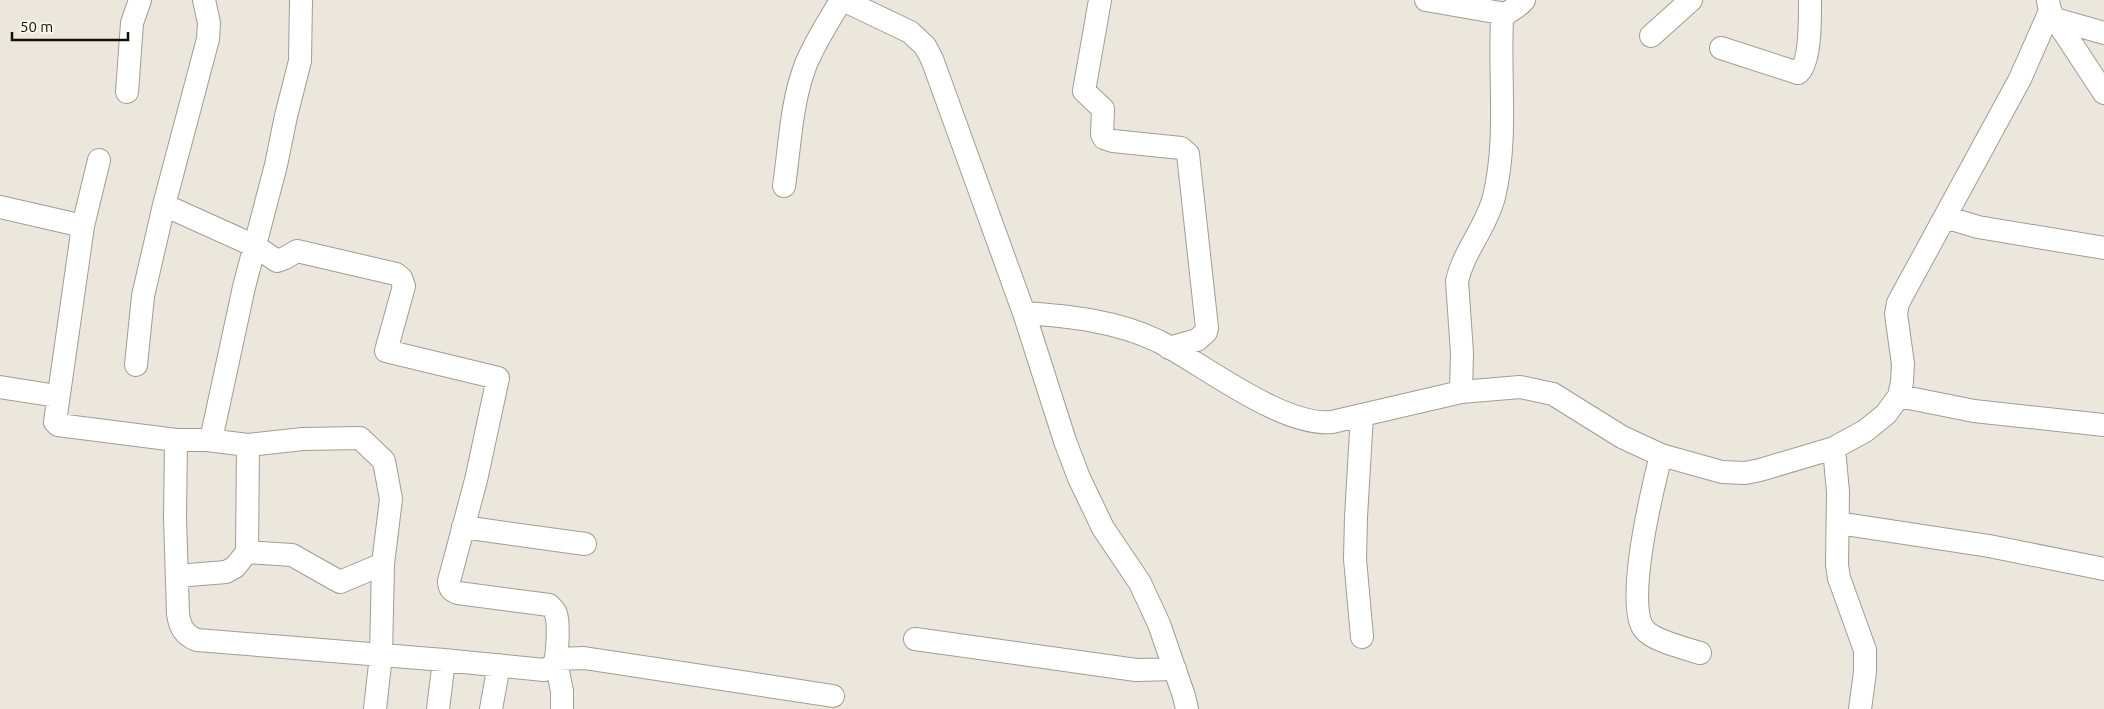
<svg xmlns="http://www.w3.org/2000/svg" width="2104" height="709" font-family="Ubuntu,sans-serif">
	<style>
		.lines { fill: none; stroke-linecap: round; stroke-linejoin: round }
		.minor-casing { stroke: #a19d93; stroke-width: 24 }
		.minor { stroke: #fff; stroke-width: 22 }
	</style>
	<rect width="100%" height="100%" fill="#ebe7dc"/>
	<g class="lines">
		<!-- minor casing -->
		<g class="minor-casing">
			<path id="minor" d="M843,0l67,32 15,14 7,13 92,254 41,128 14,37 24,50 37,55 19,41 25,72 3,13
				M1100,0l-16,91 19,18 -1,25 2,4 9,3 68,7 7,6 19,174 -1,4 -9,8 -28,8
				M1426,0l80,14
				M2048,1l2,10 54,82
				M2055,19l49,14
				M1651,36l40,-36
				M1721,48l77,25c13,-10 12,-57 12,-73
				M127,92l5,-69 8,-23
				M99,160l-16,66 -28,196 3,3 118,15h31l5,-5 32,-148 32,-122 10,-49 14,-55 1,-61
				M784,186c6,-40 7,-84 22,-122 9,-22 23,-43 35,-64
				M0,207l83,19
				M1945,217l33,10 126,21
				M1024,313c46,3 92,8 134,28 45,23 124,86 174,81l129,-30 59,-5 33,7 69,43 39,18 61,17 23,1 15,-3 74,-22 31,-17 21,-17 13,-18 3,-14 1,-18 -7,-50 2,-11 122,-224 30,-68
				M136,365l7,-69 21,-91
				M0,387l57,9
				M1461,392l1,-39 -5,-72c7,-31 29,-53 37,-84 14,-58 5,-118 8,-177 4,-10 16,-11 22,-20
				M1899,396l75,15 130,14
				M176,440l-1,78 3,96c2,13 6,21 19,26l247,20 100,10 9,-4c5,-8 6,-42 3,-52 -1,-4 -4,-6 -7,-9l-91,-12c-7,-2 -9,-5 -9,-12l27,-101 22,-102 -112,-27 18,-65 -3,-8 -5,-4 -99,-23 -12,7 -8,3 -22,-15 -91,-41 44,-166 1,-16 -5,-23
				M207,440l41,5 55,-6 57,-1 24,23 7,38 -8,65 -43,18 -48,-27 -45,-3
				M1834,448l4,44 -1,73 2,13 26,72v22l-5,37
				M1661,455c-8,32 -37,149 -17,174 9,12 41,19 56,24
				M1838,523l151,23 115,23
				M463,527l122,17
				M177,576l49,-4 9,-5 12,-15 1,-107
				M1362,637l-7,-78 1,-42 6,-102
				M915,639l221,31 39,-1
				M556,659l28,-1 249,38
				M556,662l6,29v18
				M375,709l6,-54 2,-91
				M438,709l6,-49
				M491,709l8,-44"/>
		</g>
		<!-- minor -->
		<use href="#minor" class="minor"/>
	</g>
	<!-- scale -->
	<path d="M12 32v8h116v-8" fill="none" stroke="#11100c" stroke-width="2.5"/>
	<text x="20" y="32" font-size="15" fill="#11100c" stroke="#f9f4e9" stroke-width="4" paint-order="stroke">50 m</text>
</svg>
